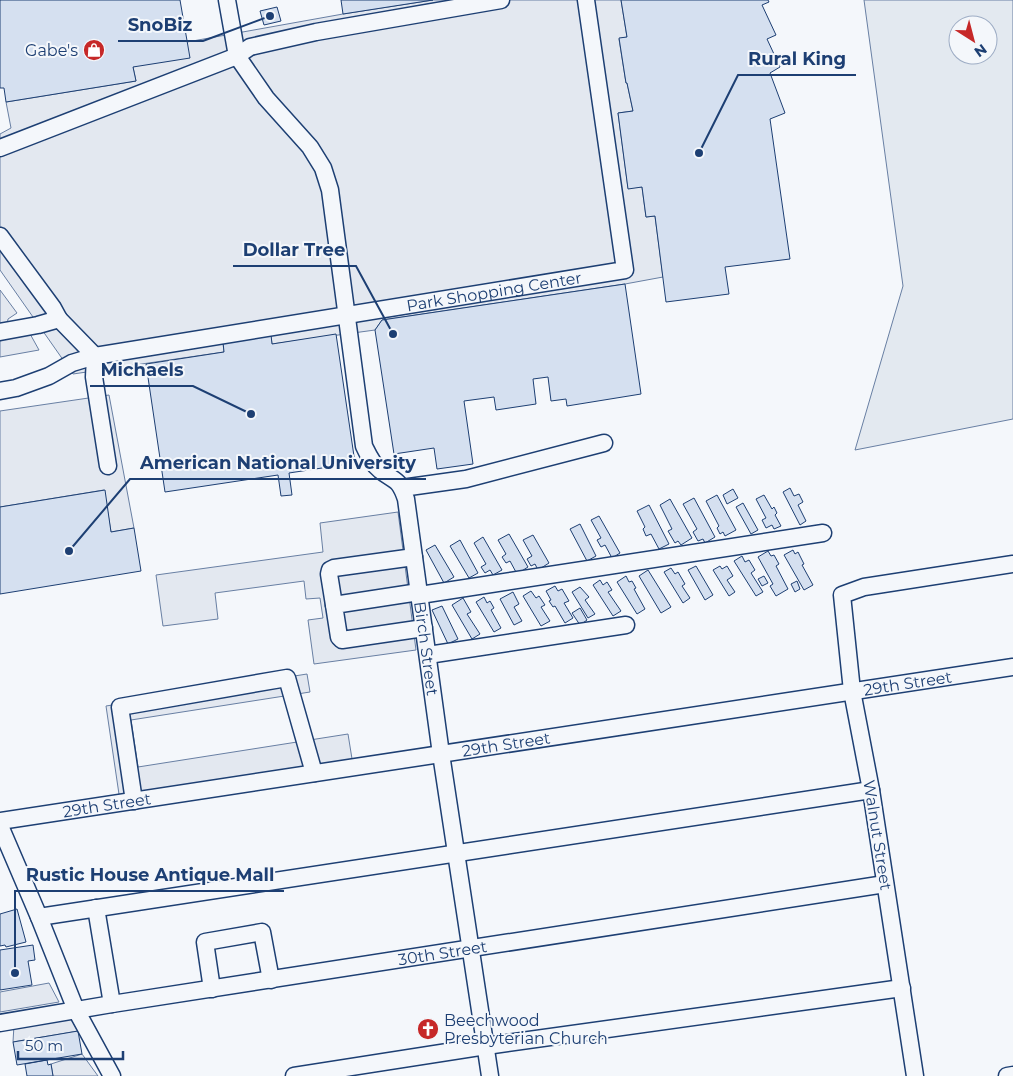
<svg xmlns="http://www.w3.org/2000/svg" width="1013" height="1076" font-family="Montserrat,sans-serif">
	<style>
		.green { fill: #e3e9f0; stroke: #687fa3; fill-rule: evenodd }
		.parking { fill: #e3e8f0; stroke: #687fa3 }
		.building { fill: #d5e0f0; stroke: #1d3f73 }
		.lines { fill: none; stroke-linecap: round; stroke-linejoin: round }
		.minor-casing { stroke: #1d3f73; stroke-width: 19 }
		.minor { stroke: #f4f7fb; stroke-width: 16 }
		.labels { text-anchor: middle; stroke-width: 4; stroke-linejoin: round; paint-order: stroke }
		.poi-label { font-size: 16px; fill: #1d3f73; stroke: #f4f7fb; text-anchor: end }
		.street-label { font-size: 16px; fill: #1d3f73; stroke: #f4f7fb }
		.leader { fill: none; stroke: #1d3f73; stroke-width: 2 }
		.callout-dot { fill: #1d3f73; stroke: #f4f7fb; stroke-width: 2 }
		.callout-label { font-size: 18px; text-anchor: middle; font-weight: bold; fill: #1d3f73; stroke: #f4f7fb; stroke-width: 4; stroke-linejoin: round; paint-order: stroke }
	</style>
	<rect width="100%" height="100%" fill="#f4f7fb"/>
	<!-- green -->
	<path class="green" d="M864,0h149v419l-158,31 48,-164zM958,25h30v30h-30z"/>
	<!-- parking -->
	<path class="parking" d="M433,0h188l6,37 -8,2 7,44h1l6,28 -15,2 10,75 14,-1 4,30 9,-1 8,61 -38,7 -243,36 -7,10 -103,14 -1,-8 -48,7 1,9 -151,22 -73,-104v-136l11,-6 -5,-26 130,-21 -3,-14 54,-25 156,-28z
		M0,290l17,23 -9,6 -1,6 17,-2 15,27 -39,7z
		M109,395l25,133 -23,4 -7,-42 -104,17v-96z
		M398,512l18,138 -102,14 -6,-44 15,-2 -3,-20 -14,1 -2,-18 -89,12 3,26 -55,7 -7,-51 167,-23 -3,-29z
		M307,674l3,18 -179,28 7,47 210,-33 5,31 -233,36 -14,-95z
		M49,983l10,19 -59,10v-20z
		M69,1016l9,15 -65,11 1,-17z
		M82,1054l16,22h-45l-2,-12z"/>
	<!-- building -->
	<path class="building" d="M0,0h180l10,58 -57,9 3,14 -130,21 -2,-14h-4z
		M341,0h92l-90,14z
		M621,0h147l1,2 -7,3 14,30 -9,4 13,28 -10,6 15,40 -15,6 20,140 -65,8 4,27 -63,8 -11,-86 -9,1 -4,-30 -14,2 -10,-76 15,-2 -6,-28h-1l-7,-45 8,-1z
		M277,7l4,14 -17,4 -4,-14z
		M625,284l16,110 -74,12 -1,-7 -15,2 -3,-24 -15,2 3,25 -40,6 -2,-13 -30,4 9,63 -36,5 -3,-21 -40,6 -19,-124 7,-10z
		M336,334l19,129 -66,10 3,22 -11,1 -3,-21 -113,17 -19,-128 78,-12 -1,-10 48,-7 1,9z
		M790,488l4,8 5,-2 4,8 -5,3 8,16 -6,4 -17,-33z
		M733,489l5,9 -11,6 -4,-9z
		M105,490l6,42 23,-4 7,43 -141,23v-87z
		M717,495l19,35 -11,6 -2,-4 -3,2 -3,-6 2,-2 -13,-25z
		M764,495l8,14 2,-2 3,6 -2,2 6,11 -7,3 -2,-4 -6,3 -4,-8 4,-2 -10,-19z
		M694,498l21,39 -10,6 -2,-4 -5,2 -5,-9 4,-3 -14,-25z
		M670,499l22,39 -11,7 -3,-4 -3,2 -7,-12 4,-2 -12,-24z
		M743,503l15,27 -7,4 -15,-27z
		M649,505l20,39 -10,5 -8,-15 -5,2 -3,-7 2,-2 -8,-16z
		M599,516l21,37 -8,5 -7,-13 -4,2 -4,-7 4,-2 -10,-18z
		M580,524l16,32 -9,5 -17,-32z
		M509,534l19,33 -11,7 -7,-13 -4,2 -4,-6 4,-3 -8,-14z
		M533,535l16,28 -11,7 -3,-6 -4,2 -4,-7 5,-3 -9,-16z
		M483,537l19,33 -9,5 -3,-5 -5,3 -4,-6 5,-3 -12,-21z
		M460,540l18,33 -9,5 -19,-32z
		M435,545l19,32 -10,6 -18,-33z
		M793,550l2,4 3,-2 6,12 -2,1 11,20 -9,5 -20,-35z
		M768,551l3,5 3,-1 5,9 -3,2 12,23 -12,7 -6,-10 3,-2 -15,-27z
		M742,556l3,6 4,-2 6,10 -4,3 12,19 -7,4 -22,-35z
		M696,566l17,29 -8,5 -17,-30z
		M720,566l2,3 5,-3 6,10 -6,4 8,12 -6,4 -16,-26z
		M671,568l4,6 3,-2 7,12 -3,2 8,12 -7,5 -19,-31z
		M648,570l23,37 -10,6 -22,-37z
		M626,576l3,6 3,-1 4,7 -2,1 11,20 -8,5 -20,-32z
		M764,576l4,7 -6,3 -4,-7z
		M600,580l3,5 4,-3 5,8 -4,2 13,19 -8,5 -20,-31z
		M797,581l3,8 -5,3 -4,-8z
		M555,586l3,5 4,-2 7,12 -5,2 9,15 -8,5 -10,-17 -2,1 -4,-6 2,-1 -5,-9z
		M580,587l9,10 -4,3 10,14 -7,4 -16,-26z
		M531,591l5,7 3,-2 6,9 -4,2 9,14 -9,5 -18,-30z
		M513,592l6,12 -5,3 8,14 -8,4 -14,-26z
		M484,597l3,6 3,-2 4,7 -3,2 10,18 -7,4 -18,-30z
		M463,598l8,14 -4,2 13,20 -8,5 -20,-34z
		M442,606l16,33 -10,5 -16,-34z
		M580,608l7,12 -7,5 -8,-12z
		M17,909l9,33 -20,5 -1,-2 -5,1v-32z
		M33,945l2,15 -7,1 4,24 -32,5v-40z
		M78,1031l4,23 -65,11 -4,-23z
		M47,1060l1,5 3,-1 2,12h-26l-2,-12z"/>
	<g class="lines">
		<!-- minor casing -->
		<g class="minor-casing">
			<g id="minor">
				<path id="s1" d="M227,0l10,56 29,42 44,49 13,21 7,22 34,256c4,8 8,18 16,24 15,12 19,8 26,29l35,255 49,322"/>
				<path d="M0,148l237,-92 13,-9 66,-15 185,-32"/>
				<path d="M0,236l53,72 6,11 36,37 -1,21 14,89"/>
				<path d="M0,332l38,-7 21,-6"/>
				<path id="s2" d="M0,391l16,-3 33,-12 23,-13 23,-7 530,-86 -39,-270"/>
				<path d="M402,488l64,-9 138,-36"/>
				<path d="M419,592l-85,13 5,32 3,3 82,-12"/>
				<path d="M420,595l403,-62"/>
				<path d="M334,605l-5,-31 1,-4 4,-2 80,-11"/>
				<path d="M428,655l198,-30"/>
				<path d="M134,801l-14,-94 167,-29 27,95"/>
				<path id="s3" d="M0,821l1013,-154"/>
				<path d="M0,826l39,91 37,93 36,66"/>
				<path d="M96,908l16,96"/>
				<path d="M39,917l832,-127"/>
				<path d="M212,989l-7,-47 57,-10 9,48"/>
				<path id="s4" d="M0,1023l112,-19 773,-120"/>
				<path d="M294,1076l192,-30 416,-58"/>
				<path d="M915,1076l-44,-286 -19,-99 -10,-96 22,-8 149,-23"/>
				<path d="M1007,1076l6,-1"/>
			</g>
		</g>
		<!-- minor -->
		<use href="#minor" class="minor"/>
	</g>
	<!-- icons -->
	<defs>
		<g id="shop-disc" transform="scale(1.125)"><circle r="9.5" fill="#c62828" stroke="#f4f7fb"/><path d="M-5-2.5h2.3a2.7 3.5 0 0 1 5.4 0H5L5.5 6h-11ZM-1.5-2.5h3a1.5 2.3 0 0 0-3 0Z" fill="#fff"/></g>
		<g id="church-disc" transform="scale(1.125)"><circle r="9.5" fill="#c62828" stroke="#f4f7fb"/><path d="M-1.2-6h2.4v3.5h3.3v2.4h-3.3V6h-2.4V-.1h-3.3v-2.4h3.3Z" fill="#fff"/></g>
	</defs>
	<g fill-rule="evenodd">
		<use href="#shop-disc" x="94" y="50"/>
		<use href="#church-disc" x="428" y="1029"/>
	</g>
	<g class="labels">
		<!-- poi labels -->
		<g class="poi-label">
			<text x="78" y="56">Gabe's</text>
			<text x="444" y="1026" text-anchor="start">Beechwood<tspan x="444" dy="18">Presbyterian Church</tspan></text>
		</g>
		<!-- street labels -->
		<g class="street-label">
			<text dy="6" stroke="none"><textPath href="#s2" startOffset="506">Park Shopping Center</textPath></text>
			<text dy="6" stroke="none"><textPath href="#s1" startOffset="700">Birch Street</textPath></text>
			<text dy="6" stroke="none"><textPath href="#s3" startOffset="918">29th Street</textPath></text>
			<text dy="6" stroke="none"><textPath href="#s3" startOffset="512">29th Street</textPath></text>
			<text dy="6" stroke="none"><textPath href="#s3" startOffset="108">29th Street</textPath></text>
			<text transform="translate(878 835) rotate(81)" y="6">Walnut Street</text>
			<text dy="6" stroke="none"><textPath href="#s4" startOffset="448">30th Street</textPath></text>
		</g>
	</g>
	<!-- callouts -->
	<path class="leader" d="M270 16L203 41H118M699 153L738 75H856M393 334L356 266H233M251 414L193 386H90M69 551L130 479H426M15 973L15 891H284"/>
	<g class="callout-dot">
		<circle cx="270" cy="16" r="5"/>
		<circle cx="699" cy="153" r="5"/>
		<circle cx="393" cy="334" r="5"/>
		<circle cx="251" cy="414" r="5"/>
		<circle cx="69" cy="551" r="5"/>
		<circle cx="15" cy="973" r="5"/>
	</g>
	<g class="callout-label">
		<text x="160" y="31">SnoBiz</text>
		<text x="797" y="65">Rural King</text>
		<text x="294" y="256">Dollar Tree</text>
		<text x="142" y="376">Michaels</text>
		<text x="278" y="469">American National University</text>
		<text x="150" y="881">Rustic House Antique Mall</text>
	</g>
	<!-- north arrow -->
	<g transform="translate(973 40) rotate(144)"><circle r="24" fill="#f4f7fb" stroke="#9eadc5"/>
	<path d="M0-4L9 19L0 12L-9 19Z" fill="#c62828"/>
	<text y="-8" font-size="14" font-weight="bold" text-anchor="middle" fill="#1d3f73">N</text>
	</g>
	<!-- scale -->
	<path d="M18 1051v8h105v-8" fill="none" stroke="#1d3f73" stroke-width="2.5"/>
	<text x="25" y="1051" font-size="15" fill="#1d3f73" stroke="#f4f7fb" stroke-width="4" paint-order="stroke">50 m</text>
</svg>
